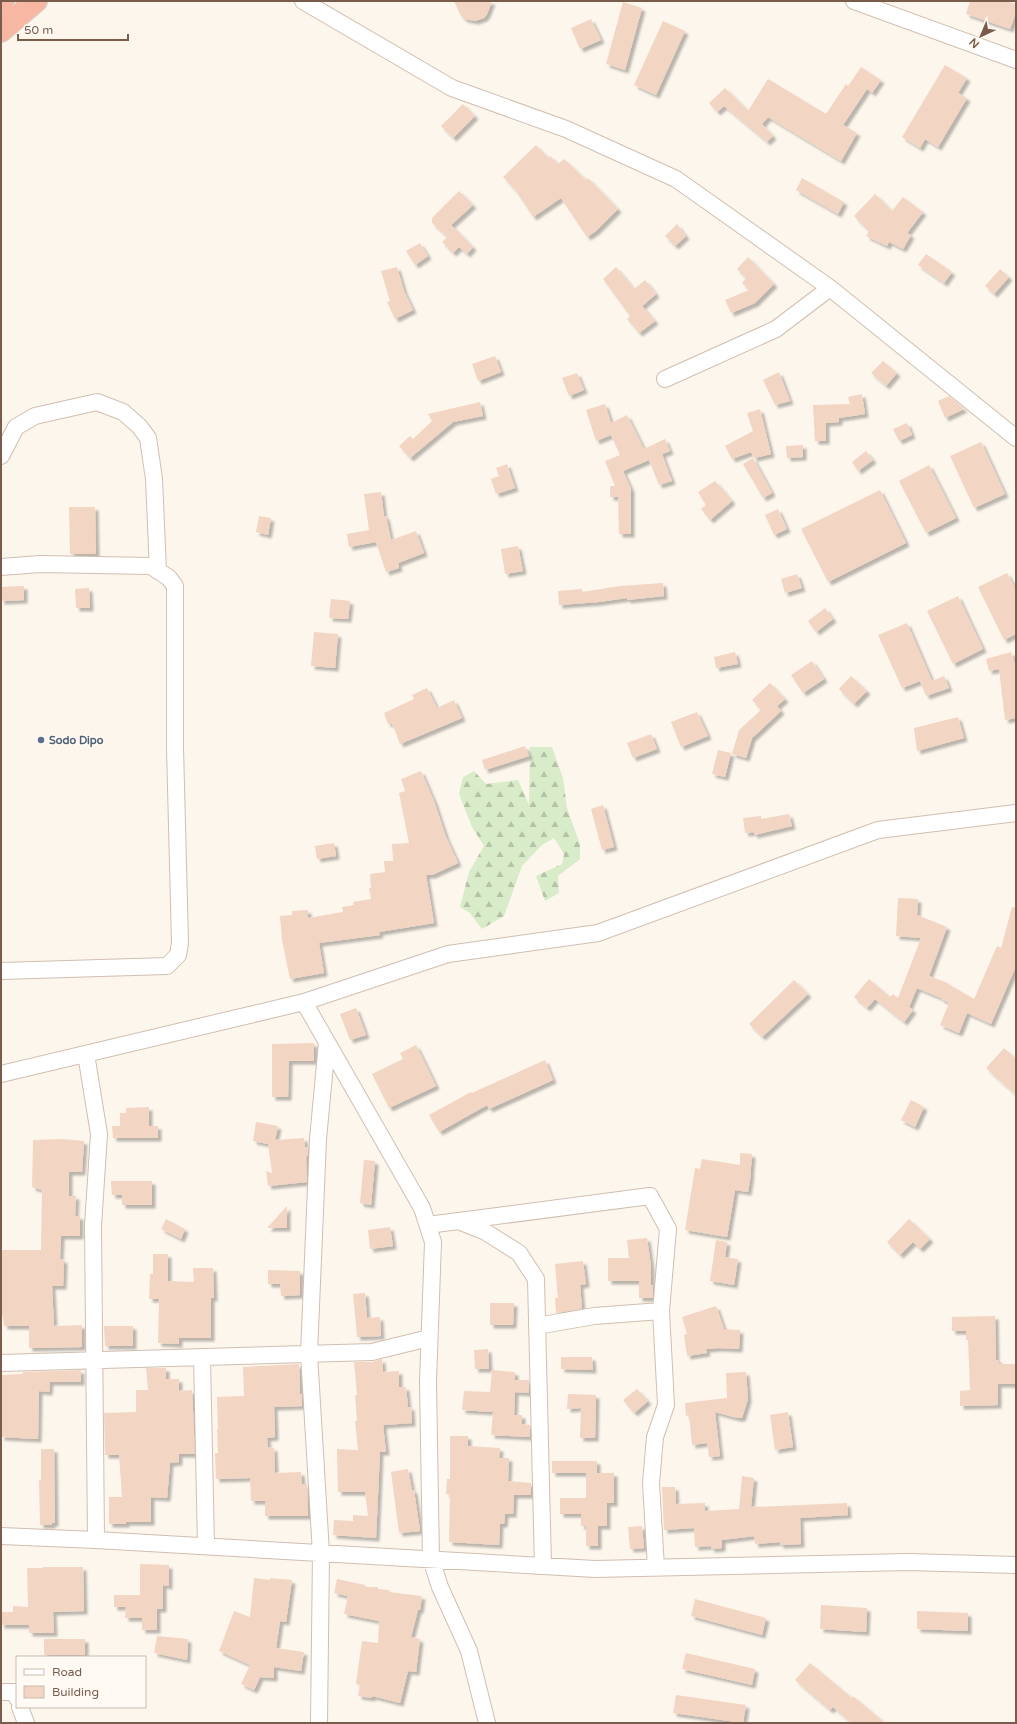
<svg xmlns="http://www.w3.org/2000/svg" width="1017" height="1724" font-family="'Varela Round',sans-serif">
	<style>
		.forest { fill: url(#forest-firs) }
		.building { fill: #f3d5c3; filter: url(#shadow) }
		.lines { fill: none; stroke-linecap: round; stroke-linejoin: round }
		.minor-casing { stroke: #d1beb0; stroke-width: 18 }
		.highway-casing { stroke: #dad1cd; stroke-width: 24 }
		.minor { stroke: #fff; stroke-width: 16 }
		.highway { stroke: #f7b7a3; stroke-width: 22 }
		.service-dot { fill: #5c6f8a; stroke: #fffaf3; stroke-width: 1.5 }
		.labels { text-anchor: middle; stroke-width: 3; stroke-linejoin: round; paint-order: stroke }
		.service-label { font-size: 11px; font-weight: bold; fill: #4e5e75; stroke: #fffaf3; text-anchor: start }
	</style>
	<defs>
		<pattern id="forest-firs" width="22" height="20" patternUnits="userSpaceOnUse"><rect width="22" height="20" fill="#d8ecc9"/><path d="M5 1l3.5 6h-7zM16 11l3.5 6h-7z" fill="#b4c2a5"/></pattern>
		<filter id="shadow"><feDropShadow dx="3.5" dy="3.5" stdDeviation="1" flood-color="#0004"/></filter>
	</defs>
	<rect width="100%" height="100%" fill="#fdf6ec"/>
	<!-- forest -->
	<path class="forest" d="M530,747h22l11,31 4,30 13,36v15l-22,17 1,17 -14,8 -9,-25 26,-12 2,-10 -10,-16 -12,7 -20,21 -18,50 -22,13 -12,-16 -10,-6 9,-35 15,-26 -12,-19 -13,-33 4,-17 11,-6 12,13 32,-4 11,25z"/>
	<!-- building -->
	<path class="building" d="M454,1h38l-5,13 -3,4 -9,3 -10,-2 -4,-3z
		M970,1h36l10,3v8l-6,17 -44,-15z
		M623,2l19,6 -17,62 -19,-6z
		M591,19l10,21 -21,9 -9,-21z
		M663,21l22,10 -29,64 -22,-10z
		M945,65l22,13 -9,15 9,5 -29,49 -13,-8 -5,9 -18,-11z
		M861,67l20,13 -9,13 -5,-4 -24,36 14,8 -16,28 -73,-44 -6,7 11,12 -6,6 -43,-36 -7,6 -8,-9 16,-15 23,23 20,-32 58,35 20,-30 2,2z
		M463,104l12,12 -22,22 -12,-12z
		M536,145l12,13 2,-2 8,8 6,-5 22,21 2,-2 30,31 -22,22 -9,6 -26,-39 -28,19 -17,-26 -13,-14z
		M802,178l42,24 -6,12 -42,-24z
		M459,191l14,14 -22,20 22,22 -6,7 -8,-7 -6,6 -11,-11 5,-5 -15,-14v-5z
		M875,194l17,17 11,-14 20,15 -16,21 4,2 -8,14 -14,-7 -2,4 -21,-10 3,-5 -15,-15z
		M677,224l9,12 -11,10 -10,-10z
		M420,243l8,13 -13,9 -9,-14z
		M926,254l26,18 -8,11 -26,-18z
		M748,257l26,27 -19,19 -24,10 -6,-13 24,-10 -7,-7 4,-5 -9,-9z
		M397,267l7,24 9,19 -18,9 -8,-17 3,-1 -9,-30z
		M616,267l18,22 11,-9 11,14 -14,12 13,15 -16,12 -12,-14 3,-3 -27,-37z
		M1000,269l9,8 -15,17 -9,-8z
		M495,356l6,16 -23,9 -6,-17z
		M883,361l14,12 -11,13 -15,-13z
		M779,372l11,29 -15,4 -12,-25z
		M577,373l7,17 -15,6 -7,-18z
		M862,394l3,20 -26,4v4l-13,1v18h-11l-2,-36 37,-1 -2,-7z
		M949,396l15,13 -19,9 -7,-17z
		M480,402l3,14 -30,6 -43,36 -11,-12 11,-10 3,3 19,-18 -4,-7z
		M605,404l6,19 16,-8 17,34 21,-10 5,12 -8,3 10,27 -13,4 -10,-25 -26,11 8,18v45h-12l-1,-37h-8v-11h5l-10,-25 15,-6 -9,-20 -15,6 -10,-31z
		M760,409l11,45 -17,4 -3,-6 -19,7 -7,-13 28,-15 -6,-18z
		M907,423l5,12 -13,6 -6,-12z
		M981,442l24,52 -31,14 -24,-52z
		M803,445v12l-16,1 -1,-12z
		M866,451l7,9 -15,11 -6,-9z
		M753,458l19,35 -9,5 -20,-34z
		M507,464l8,24 -19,6 -5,-15 8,-3 -3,-8z
		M929,465l27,53 -30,15 -27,-52z
		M715,481l17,20 -22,19 -9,-11 5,-4 -8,-13z
		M880,490l26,53 -78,39 -27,-53z
		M381,492l3,24h2l5,24 25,-9 8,22 -26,10 1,5 -13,4 -10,-30 -27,5 -2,-13 22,-4 -5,-36z
		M69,507h26l1,47h-26z
		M778,509l9,20 -13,6 -9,-20z
		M259,516l12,2 -3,17 -12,-3z
		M518,546l5,25 -18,3 -4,-25z
		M1007,573l9,17v44l-12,6 -26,-53z
		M797,574l5,14 -17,5 -4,-14z
		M663,583l1,13 -37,4v-2l-28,4 -40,3 -1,-14 24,-2v3l38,-6z
		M24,586v14l-23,1v-14z
		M89,588l1,20h-14l-1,-19z
		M958,596l25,53 -30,15 -26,-53z
		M331,599l19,2 -2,18 -19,-1z
		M825,608l8,11 -17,13 -8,-11z
		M907,623l25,58 12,-5 5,12 -23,8 -6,-15 -18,7 -24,-53z
		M314,632l24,2 -3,34 -24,-2z
		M735,652l3,12 -22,4 -2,-11z
		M1011,652l5,16v50l-11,2 -6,-51 -10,2 -3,-12z
		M812,661l12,18 -21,14 -12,-18z
		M851,676l16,15 -13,13 -15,-15z
		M770,683l15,16 -8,7 4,5 -29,27 -6,20 -14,-4 7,-24 22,-20 -9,-10z
		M427,688l10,20 17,-8 8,18 -62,26 -8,-21 -4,1 -4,-11 30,-14 -2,-4z
		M697,712l11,24 -27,11 -10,-25z
		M958,717l6,21 -47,13 -3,-23z
		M651,734l6,15 -24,9 -6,-15z
		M525,746l4,10 -44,14 -3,-10z
		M718,750l13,3 -6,24 -13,-3z
		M421,771l13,30 12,36 12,26 -26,12h-6l8,48 -55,9 1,3 -61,8 5,30 -34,6 -8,-39 -2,-24 12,-1v-4l16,-1v8l35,-6 -1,-5 12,-2 -1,-3 18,-3 -2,-11h2l-1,-14 15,-2 -1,-11h9l-1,-17 17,-1 -10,-50 6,-2 -4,-12z
		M603,805l11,42 -12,3 -11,-41z
		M789,814l3,12 -38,9v-3l-9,1 -2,-15 18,-2v3z
		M334,843l2,13 -19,3 -2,-13z
		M898,898l20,1 -1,16 30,12 -18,49 16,6 29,17 23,-53 4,2 11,-41 4,1v58l-25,58 -24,-11 -8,20 -19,-8 9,-22 -8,-4v-1l-24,-10 -8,19 4,3 -9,12 -29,-23 -8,9 -13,-11 15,-18 21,18 3,-3 5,4 23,-60 -25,-2z
		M794,980l14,14 -46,43 -13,-13z
		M356,1008l10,27 -16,5 -10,-26z
		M314,1043v18h-25l-1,36h-16v-53z
		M416,1045l20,41 -47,22 -17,-34 31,-15 -3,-6z
		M1004,1048l12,11v36l-30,-27z
		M545,1060l8,20 -64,29 -2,-4 -48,27 -10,-17 42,-23 1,1z
		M911,1100l13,7 -9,20 -14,-7z
		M149,1107v19h9v12h-45l-1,-12h8v-13h6v-5z
		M256,1122l22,4 -3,14 29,-2 1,9h2l1,7 -2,4 1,24 -39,4 -2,-15 6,2 -4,-29 -15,-3z
		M63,1139l21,2 -2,31h-13v24h7l-1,20h5v20h-19l-1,23 4,1 -1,26h-11l2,40 28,-1v22l-53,1v-22h-25l-1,-10h-2v-66h40l1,-60 -10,-3 1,-47z
		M740,1153l12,1 -2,26 -2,12 -13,-2 -8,47 -42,-7 10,-62 5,1 2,-10 38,6z
		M364,1160l11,1 -4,44 -11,-2z
		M111,1181h41v24h-30v-10h-10z
		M287,1206v22h-20z
		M166,1219l19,10 -4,10 -20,-10z
		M909,1219l21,20 -10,10 -7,-7 -13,13 -13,-13z
		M390,1227l3,19 -23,3 -2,-19z
		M647,1238l4,28v19h2v13h-14v-17h-31v-23h21l-2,-18z
		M716,1240l11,2 -2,15 13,2 -4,26 -24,-4z
		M153,1254h15v27l26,1 -1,-14h20l1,30h-3v40h-32v6l-21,-1 1,-44h-10l1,-25h3z
		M583,1261l3,23 -6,1 2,24 -26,4 -1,-15h3l-3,-34z
		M268,1270l32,1v24l-19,1 -1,-12h-12z
		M365,1293l2,25 13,-1 1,19 -24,1 -4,-43z
		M490,1303h24l-1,22h-23z
		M716,1306l8,23 16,1 -1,19 -20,-1 -13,1 1,4 -20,3 -3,-21 3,-1 -5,-17z
		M995,1316l1,44h3v4h17v20h-18v21l-38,1v-15l10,-1 -2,-50h-2v-9h-14v-14z
		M104,1326h29v20h-28z
		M488,1349l1,20h-14l-1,-19z
		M561,1357h31l1,13 -32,-1z
		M382,1359l1,13 16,-1v16h7l2,20h3l1,16 -29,2 3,27h-6l-4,86 -43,-3 1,-15 19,1v-6l15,1 -3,-24h-27l-1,-43 21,1 -3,-29h2l-2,-26h2l-3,-33h18z
		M299,1364l1,30h2v12l-28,1 1,30 -8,1 1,9 6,1 1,25 26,-1 1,12h5l1,32h-43v-15h-14l-1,-23 -34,1 -1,-26h3l-1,-24h1l-1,-32 27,-1 -1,-29z
		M146,1368h20v11h13v12l13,-1 3,64h-16v8l-9,1 -3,35 -16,-1v25h-25v2h-17v-27h13l-3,-42h-14l-1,-42 32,-1v-22h12z
		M81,1370v12h-31l-1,10 -10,-1 -1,48 -37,-2v-62l22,-1v-2z
		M492,1370l23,2v8h14v13l-14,-1 -1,23h8v9l8,1v12l-39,-2 2,-23 -31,-2 2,-19 26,1z
		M746,1372l2,27 -6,19h-5l-22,-6 5,44 -11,1 -2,-14 -15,2 -3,-30 -3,1 -1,-13 42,-5 -1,-25z
		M637,1389l11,12 -14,12 -11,-13z
		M568,1394l28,1 -1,43h-15l1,-30 -14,1z
		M788,1412l5,35 -18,3 -5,-35z
		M450,1436h18v10l32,2 -1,10h10l-1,23 23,2v12h-17l-1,19h-8l-1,10h-4l-1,21 -50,-3 1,-48h-4l1,-15h3z
		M41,1449h13l1,74h-3v2h-12l-1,-45h2z
		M552,1461h45v12h17v30h-7v23h-9v20h-12v-20h-5v-12h-21v-16h26v-25h-34z
		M408,1469l4,21h2l6,41 -21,2 -8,-61z
		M742,1476l12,2 -3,29 96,-4 1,12 -48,3 1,26 -21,1v-3l-25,2 -1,-8 -32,4v8l-11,1v-3l-16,1 -1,-19 -30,2 -2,-43h13l1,17 29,-1v8l34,-2z
		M642,1526l2,22 -14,1 -2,-22z
		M140,1564l29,1v21l-6,-1v24h-6v21h-15v-12h-17l1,-11h-12v-12h26z
		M43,1567h40l1,44 -31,1 1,21h-25v-8h-28v-13h12v-6l15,1 -1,-39h16z
		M254,1578l16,2v-2l22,2 -6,42 -6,-1 -4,27 28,4 -3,19 -27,-4v11l-14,-1 -6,13 -13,-6 9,-19 -31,-14 15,-40 16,6z
		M337,1579l28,6v2h13v2l11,1v2l33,4 -2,14h-2l-7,27 9,2 -4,33 -8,-1 -8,32 -28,-7v2l-14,-2 2,-11 -4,-1 6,-43 16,2 1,-22 -35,-7 4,-18 -14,-3z
		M695,1599l71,19 -4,17 -71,-19z
		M821,1605l46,3 -1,24 -46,-3z
		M917,1611l51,2v18l-51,-2z
		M157,1636l31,3 -1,21 -33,-7z
		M44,1639h41v16h-41z
		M686,1653l69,16 -3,16 -70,-16z
		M810,1663l42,35 1,-2 32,27h-33l-19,-16 -3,3 -35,-30z
		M676,1695l70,10 -3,18 -70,-10z"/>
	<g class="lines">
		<!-- minor casing -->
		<g class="minor-casing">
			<path id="minor" d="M303,1l149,87 114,41 110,50 154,109 186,150
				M854,1l162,59
				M665,379l111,-50 54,-41
				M1,456l15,-29 19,-11 62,-14 26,10 16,14 9,12 6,41 4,92
				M1,567l39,-3 111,2 18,12 6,8v161l5,196 -2,12 -11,11 -166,5
				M304,1002l118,206 11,34 -5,140 3,177 9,28 29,64 18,72
				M86,1054l13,80 -6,92 3,314
				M1,1074l303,-72 144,-48 150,-21 280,-103 138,-17
				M461,1222l23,9 35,22 17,26 7,287
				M428,1225l222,-29 18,33 -7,82 5,94 -11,32 -4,46 5,85
				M537,1326l57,-10 67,-5
				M202,1358l4,188
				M1,1363l371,-11 57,-14
				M1,1536l95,4 499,29 313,-7 108,3
				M1,1692h14l2,6
				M20,1707l6,16
				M319,1723l2,-170 -12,-199 9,-215 9,-96"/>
		</g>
		<!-- highway casing -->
		<g class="highway-casing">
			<path id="highway" d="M1,3l2,-2
				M1,31l35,-30"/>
		</g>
		<!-- minor -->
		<use href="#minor" class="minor"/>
		<!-- highway -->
		<use href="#highway" class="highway"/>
	</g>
	<!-- markers -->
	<circle class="service-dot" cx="41" cy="740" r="4"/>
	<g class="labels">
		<!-- service labels -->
		<g class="service-label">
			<text x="49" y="744">Sodo Dipo</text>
		</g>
	</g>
	<!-- border -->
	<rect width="1017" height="1724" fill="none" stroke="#7a5c4d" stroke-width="4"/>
	<!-- legend -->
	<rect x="16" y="1656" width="130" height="52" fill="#fffaf3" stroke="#cabbb1"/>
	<rect x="24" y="1669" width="20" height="6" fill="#ffffff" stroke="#cabbb1"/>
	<text x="52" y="1676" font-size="12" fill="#7a5c4d">Road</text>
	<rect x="24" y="1686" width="20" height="12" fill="#f3d5c3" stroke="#cabbb1"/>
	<text x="52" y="1696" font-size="12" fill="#7a5c4d">Building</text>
	<!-- north arrow -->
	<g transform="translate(981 36) rotate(224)" stroke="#fffaf3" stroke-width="3" paint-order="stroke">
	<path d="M0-3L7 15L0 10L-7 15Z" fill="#7a5c4d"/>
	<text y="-6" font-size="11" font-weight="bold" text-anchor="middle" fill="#7a5c4d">N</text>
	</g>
	<!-- scale -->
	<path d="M18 34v6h110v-6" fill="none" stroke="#7a5c4d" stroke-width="2"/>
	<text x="24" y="34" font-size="12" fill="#7a5c4d" stroke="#fffaf3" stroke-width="3" paint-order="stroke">50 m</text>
</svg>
